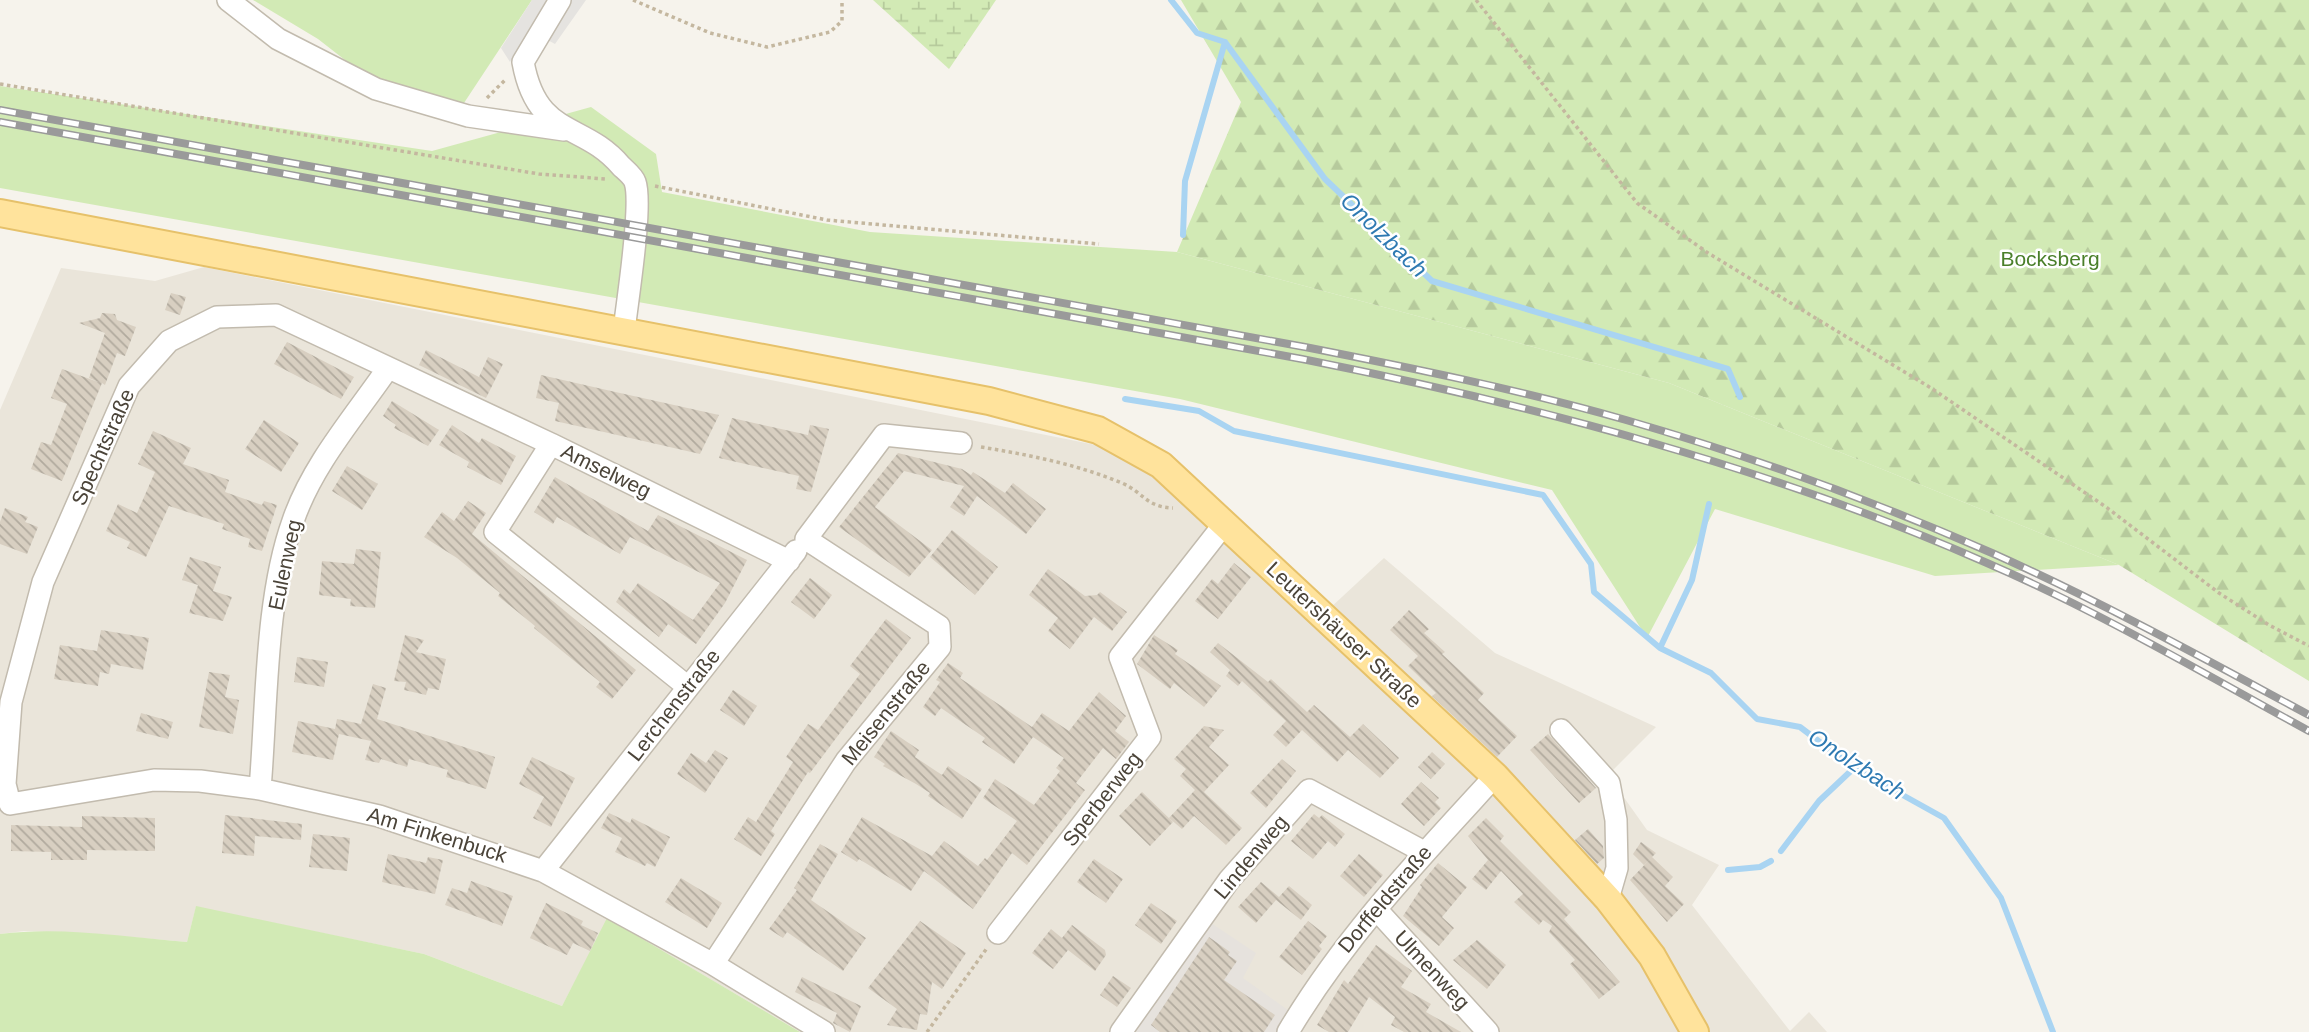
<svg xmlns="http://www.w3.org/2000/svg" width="2309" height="1032" font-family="Helvetica,sans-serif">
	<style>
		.residential { fill: #eae5da }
		.industrial { fill: #e6e2dd }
		.green { fill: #d2eab5 }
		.forest { fill: url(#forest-firs) }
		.wetland { fill: url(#wetland-marsh) }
		.parking { fill: #e5e3e0 }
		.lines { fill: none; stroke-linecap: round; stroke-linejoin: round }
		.stream { stroke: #a9d4f2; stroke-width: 6 }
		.building { fill: url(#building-back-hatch) }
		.minor-casing { stroke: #c2bbae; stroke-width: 24 }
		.major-casing { stroke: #e6c16a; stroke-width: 30 }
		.path { stroke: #c4b79f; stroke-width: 3.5; stroke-dasharray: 3.5 3.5; stroke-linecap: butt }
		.minor { stroke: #fff; stroke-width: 21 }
		.major { stroke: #ffe39c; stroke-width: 26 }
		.rail-casing { stroke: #9a9a9a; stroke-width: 8 }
		.rail { stroke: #fff; stroke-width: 5; stroke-dasharray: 16; stroke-linecap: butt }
		.labels { text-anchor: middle; stroke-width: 5; stroke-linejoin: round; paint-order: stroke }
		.park-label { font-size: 21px; fill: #4a7f2a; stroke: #fff }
		.street-label { font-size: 21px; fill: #4b4439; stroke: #fff }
		.water-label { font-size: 23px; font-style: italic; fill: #2e7ab2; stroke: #fff }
	</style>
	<defs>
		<pattern id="forest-firs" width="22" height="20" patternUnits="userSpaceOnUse" patternTransform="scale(1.75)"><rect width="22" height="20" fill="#d2eab5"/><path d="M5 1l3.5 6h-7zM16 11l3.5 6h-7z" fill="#b6ca9c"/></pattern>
		<pattern id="wetland-marsh" width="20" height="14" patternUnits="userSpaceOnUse" patternTransform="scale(1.75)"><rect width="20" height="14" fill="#d2eab5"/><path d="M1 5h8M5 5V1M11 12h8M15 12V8" fill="none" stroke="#b6ca9c"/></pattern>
		<pattern id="building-back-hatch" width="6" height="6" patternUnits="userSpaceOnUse" patternTransform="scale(1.75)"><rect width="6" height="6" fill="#d8cfc1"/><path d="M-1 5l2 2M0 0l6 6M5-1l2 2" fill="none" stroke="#b1aa9e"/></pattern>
	</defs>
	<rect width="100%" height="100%" fill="#f6f3ec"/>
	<!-- residential -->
	<path class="residential" d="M204,267l892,178 56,27 163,150 69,-64 111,95 161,74 -48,48 39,55 72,35 -27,40 98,126 19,-19 18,20h-1027l-192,-113 -46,87 -138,-52 -228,-47 -9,35 -91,-8 -72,-3 -24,3v-524l61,-142 94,13z"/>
	<!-- industrial -->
	<path class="industrial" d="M1208,921l48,32 -13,25 49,35 -11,19h-144l-4,-3z"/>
	<!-- green -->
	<path class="green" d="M253,0h279l-70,106 -99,-32 -45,-35z
		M0,86l432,65 159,-44 65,47 6,38 208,40 307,20 492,131 450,182 -184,11 -220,-67 -68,129 -95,-148 -372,-91 -1180,-211z
		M196,906l228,48 138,52 45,-88 193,114h-800v-98c61,-8 126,3 187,8z"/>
	<!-- forest -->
	<path class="forest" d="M1181,0h1128v681l-190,-116 -450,-182 -492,-131 64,-150z"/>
	<!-- wetland -->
	<path class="wetland" d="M873,0h123l-47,69z"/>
	<!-- parking -->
	<path class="parking" d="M532,0h54l-31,44 -24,-13 -21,31 -9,-14z"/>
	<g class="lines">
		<!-- stream -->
		<path class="stream" d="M1171,0l26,33 28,9 100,137 107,102 296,88 12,28
			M1183,235l2,-54 40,-139
			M1125,399l74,12 35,20 309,64 48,69 3,28 66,56
			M1709,504l-17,76 -32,68 51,25 46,46 43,8 54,41 90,50 57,80 52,134
			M1781,851l38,-50 35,-33
			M1728,870l32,-3 11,-6"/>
	</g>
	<!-- building -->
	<path class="building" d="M171,293l15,4 -6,18 -15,-5z
		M102,313l13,1 2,6 19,7 -11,29 -8,-3 -12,32 -3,-2 -40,98 -31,-12 10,-27 10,3 16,-41 -16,-6 11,-29 39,14 -12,-5 16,-45 -26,-10 21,-5z
		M287,342l67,35 -13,22 -67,-35z
		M426,350l53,27 9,-20 15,7 -17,34 -67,-33z
		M541,375l70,16 108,24 -19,39 -96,-22 -49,-11 4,-18 -23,-5z
		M392,401l47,29 -11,16 -34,-18 2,-3 -13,-9z
		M732,418l76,17 2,-10 19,4 -18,63 -15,-3 3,-13 -80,-18z
		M264,420l35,23 -18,29 -36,-23z
		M452,425l27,18 3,-5 34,18 -15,29 -34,-18 2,-5 -30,-17z
		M153,431l38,17 -8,16 46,16 -4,12 37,13 2,-4 13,4 -15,46 -14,-4 2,-8 -28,-10 2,-5 -55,-18 -23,51 -19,-9 3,-6 -24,-11 12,-27 19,9 18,-41 -17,-8z
		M898,453l64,16 9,6 2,-3 32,21 8,-10 33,26 -20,25 -49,-38 -13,20 -14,-9 14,-21 -60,-15 -29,36 57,43 -23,27 -70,-50z
		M347,466l31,18 -16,26 -30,-19z
		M555,477l93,54 10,-16 89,45 -22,43 -29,41 -28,-20 -9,13 -43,-35 8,-13 6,5 8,-11 55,37 27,-37 -90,-46 -10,17 -63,-37 -4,7 -19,-12z
		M468,501l18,12 -14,21 164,136 -24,29 -16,-12 4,-5 -66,-54 1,-2 -37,-30 2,-3 -43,-35 -33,-21 18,-25 12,9z
		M5,508l23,9 -3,5 13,5 -11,27 -27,-10v-22z
		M952,530l46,37 -23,28 -45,-38z
		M356,549l25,3 -6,56 -25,-2 1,-7 -32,-4 3,-34 32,3z
		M190,557l31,10 -8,24 19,6 -9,24 -34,-8 9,-28 -16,-5z
		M1234,563l17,14 -33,42 -23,-18 17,-22 6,5z
		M1048,569l37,27 12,-1 3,-3 27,20 -15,19 -18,-14 -24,32 -22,-18 10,-13 -29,-23z
		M810,578l22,17 -18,24 -23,-17z
		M1409,610l20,19 -5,4 21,19 -3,2 42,39 -6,7 39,36 -20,21 -65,-61 4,-3 -28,-27 10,-10 -28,-26z
		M886,619l25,19 -101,135 -2,-1 -37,59 4,3 -14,22 -27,-17 14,-22 8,5 37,-60 -7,-5 22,-33 10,6 42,-56 -10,-8z
		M101,630l48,8 -6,32 -32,-6 -2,10 -9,-2 -2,14 -44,-7 6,-34 37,6z
		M405,635l19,5 -8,12 30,7 -7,31 -11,-2 -2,7 -22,-5 2,-8 -12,-1z
		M1154,635l24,15 -3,4 46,32 -17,21 -30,-24 -4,6 -33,-25z
		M1218,643l50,39 3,-3 36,33 7,-7 36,32 13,-13 36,34 -19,20 -32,-28 -11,12 -35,-32 -16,17 -13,-12 13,-14 -44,-40 -4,5 -12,-10 4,-6 -20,-18z
		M297,657l31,5 -4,25 -30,-5z
		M948,663l15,10 -3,5 72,49 10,-14 27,18 30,-39 27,24 -11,15 14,11 -13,17 -13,-11 -27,35 9,7 -58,75 -15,-12 -39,56 -49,-38 -13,20 -52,-32 -2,3 -16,-10 21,-35 70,39 12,-15 34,25 7,-8 2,2 30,-39 -34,-23 12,-19 39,26 26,-34 -4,-3 8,-10 -31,-21 -19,27 -32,-22 3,-4 -44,-30 -6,8 -12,-9 17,-25 -4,-2z
		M209,672l21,3 -5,22 14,3 -6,34 -34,-7z
		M373,684l13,4 -9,31 118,38 -9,32 -40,-12 2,-7 -39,-11 -2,8 -26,-8 -2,4 -14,-3 6,-19 -32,-7 -6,26 -41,-8 6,-31 37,8 2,-10 24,5z
		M733,690l24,16 -13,20 -24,-16z
		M141,713l32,9 -5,17 -32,-8z
		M1204,726l20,4 -15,17 20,18 -25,27 38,36 -16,17 -32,-29 -12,13 -13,-11 26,-28 -15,-14 6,-7 -12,-10z
		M891,731l28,19 -4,7 27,18 6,-9 34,23 -20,30 -34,-23 2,-3 -14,-9 -33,-18 2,-2 -11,-7z
		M1548,734l48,54 -17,15 -49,-53z
		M715,750l13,8 -23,35 -28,-19 14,-21 15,10z
		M1432,752l13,12 -14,15 -13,-12z
		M532,757l43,21 -24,49 -18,-9 11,-21 -25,-13z
		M1282,759l14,12 -30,37 -16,-15z
		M1421,782l18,16 -4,4 6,6 -17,18 -23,-22z
		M1142,792l31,30 -23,24 -31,-30z
		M609,813l21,10 2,-5 38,19 -15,30 -8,-4 -2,3 -30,-14 7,-14 -21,-10z
		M1314,814l5,4 3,-3 23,19 -10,13 -7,-6 -15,18 -22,-18z
		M225,815l77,9 -1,16 -46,-4 -1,20 -32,-3z
		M82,816l73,2v33l-68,-1v10h-36v-8l-40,-1v-26l71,2z
		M1486,818l18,18 -4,5 71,71 -7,7 56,63 -21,17 -29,-35 5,-4 -26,-28 3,-6 -9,-6 -4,5 -25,-23 9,-8 -22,-23 -15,19 -14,-11 16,-19 -20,-24z
		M1588,829l15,17 1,12 -7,6 -22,-24z
		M313,834l37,4 -3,33 -38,-4z
		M1641,842l15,11 -12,12 -11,-11z
		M820,844l18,10 -27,46 55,38 -23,33 -56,-39 -4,6 -14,-9 28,-39 -3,-2z
		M388,854l38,9 2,-6 15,3 -8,34 -53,-12z
		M1359,854l24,21 -19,22 -24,-21z
		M1652,857l21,20 -8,9 19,18 -17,18 -37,-42z
		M1094,859l29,20 -17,24 -29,-21z
		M1438,863l29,24 -25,30 12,11 -15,18 -36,-30 19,-29 -2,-2z
		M681,878l41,25 -15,25 -42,-26z
		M471,881l42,15 -11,30 -57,-21 7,-17 15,5z
		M1261,882l18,15 10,-11 23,19 -11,15 -25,-20 -20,23 -18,-16z
		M546,903l37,18 -2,4 17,8 -8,18 -17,-8 -6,12 -37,-17z
		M1151,903l26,18 -16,23 -26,-19z
		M920,921l46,32 -24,36 -10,-7 -5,33 -7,-1 -3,16 -30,-5 10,-16 -29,-21z
		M1308,921l19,15 -8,10 3,3 -20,26 -23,-18z
		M1072,925l33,25 1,5 -11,16 -27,-21 -15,19 -21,-16 19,-24 11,9z
		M1209,937l21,15 -2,3 9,6 -13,19 51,35 -11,17h-104l-9,-7z
		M1477,940l29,25 -19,24 -34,-29z
		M1376,945l36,26 -11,16 30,17 -5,8 35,20h-57l-13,-7 4,-8 -26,-20 -21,35h-19l-12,-7 27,-45 4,4z
		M1113,976l18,12 -14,19 -17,-12z
		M802,977l59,29 -11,26 -17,-9 4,-10 -42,-21z"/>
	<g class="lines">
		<!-- minor casing -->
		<g class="minor-casing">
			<path id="minor" d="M228,0l50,39 98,50 92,27 96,14
				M560,0l-37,62c14,77 60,59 98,104 4,4 12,10 14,16 8,23 -8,120 -11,149
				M551,444l-275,-129 -59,2 -48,24 -40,45 -86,196 -32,120 -6,82 5,20 144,-24 46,1 60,8 119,27 164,55 170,93 111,68
				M688,687l-193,-155 56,-88 238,117
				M1561,730l48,53 7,37 1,48 -9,31
				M260,789c7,-83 5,-190 33,-268 19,-56 62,-105 95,-153
				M543,871l253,-320
				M1376,909l112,123
				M998,933l152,-196 -30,-80 105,-134
				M713,964l133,-203 94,-114 -1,-21 -133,-87 78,-104 77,8
				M1121,1032l108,-152 80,-90 115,62
				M1288,1032c57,-96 132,-174 207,-256"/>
		</g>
		<!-- major casing -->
		<g class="major-casing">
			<path id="major" d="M0,213l989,188 109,29 63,35 334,311 113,123 44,57 43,76"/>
		</g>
		<!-- path -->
		<path class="path" d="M633,0l77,33 57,14 63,-15 12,-11v-21
			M1476,0l161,203 71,50 223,135 175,119 113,86 50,32 40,21
			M0,84l539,90 67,5
			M487,98l19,-19
			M655,186l172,34 272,24
			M981,447c48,8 95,17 141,36 22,10 24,24 51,25
			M927,1032l60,-84"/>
		<!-- minor -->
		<use href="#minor" class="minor"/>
		<!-- major -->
		<use href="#major" class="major"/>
		<!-- rail casing -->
		<g class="rail-casing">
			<path id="rail" d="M0,110l1305,237c107,21 216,43 321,73 124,36 248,81 366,133 108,48 213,106 317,162
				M0,122l1302,237c233,46 467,108 685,204 111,48 216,110 322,168"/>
		</g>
		<!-- rail -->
		<use href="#rail" class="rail"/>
	</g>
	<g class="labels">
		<!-- park labels -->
		<g class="park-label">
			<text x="2050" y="266">Bocksberg</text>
		</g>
		<!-- street labels -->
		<g class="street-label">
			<text transform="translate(103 447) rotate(-66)" y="7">Spechtstraße</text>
			<text transform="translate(606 471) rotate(26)" y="7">Amselweg</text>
			<text transform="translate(285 565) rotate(-78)" y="7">Eulenweg</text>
			<text transform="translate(1344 635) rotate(43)" y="7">Leutershäuser Straße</text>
			<text transform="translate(674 705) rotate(-52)" y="7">Lerchenstraße</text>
			<text transform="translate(886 713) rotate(-51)" y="7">Meisenstraße</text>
			<text transform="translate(1102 799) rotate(-52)" y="7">Sperberweg</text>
			<text transform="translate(437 835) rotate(17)" y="7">Am Finkenbuck</text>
			<text transform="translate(1251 857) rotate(-50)" y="7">Lindenweg</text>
			<text transform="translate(1385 899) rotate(-50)" y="7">Dorffeldstraße</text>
			<text transform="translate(1432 970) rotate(47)" y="7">Ulmenweg</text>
		</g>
		<!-- water labels -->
		<g class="water-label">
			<text transform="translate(1384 235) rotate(44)" y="8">Onolzbach</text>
			<text transform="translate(1857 764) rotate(33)" y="8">Onolzbach</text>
		</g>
	</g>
</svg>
